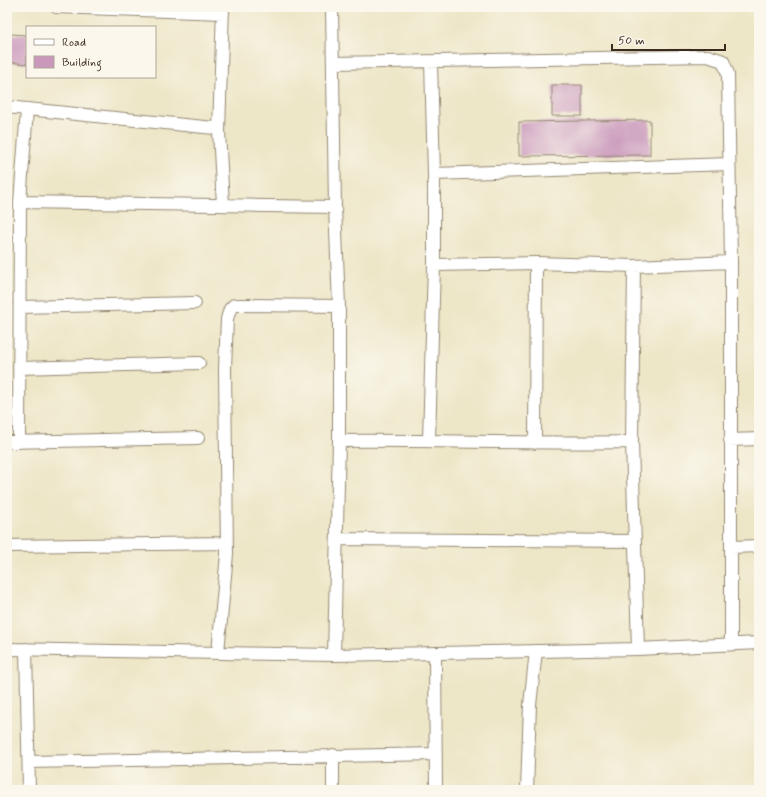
<svg xmlns="http://www.w3.org/2000/svg" width="766" height="797" font-family="Mynerve,sans-serif">
	<style>
		.building { fill: #c998bb }
		.lines { fill: none; stroke-linecap: round; stroke-linejoin: round }
		.street-casing { stroke: #948872; stroke-width: 14 }
		.street { stroke: #fff; stroke-width: 12 }
	</style>
	<rect width="100%" height="100%" fill="#fbf7ec"/>
	<filter id="ink" filterUnits="userSpaceOnUse"><feTurbulence type="fractalNoise" baseFrequency=".025" numOctaves="2"/><feDisplacementMap in="SourceGraphic" scale="8" xChannelSelector="R" yChannelSelector="G"/><feConvolveMatrix kernelMatrix="1 2 1 2 8 2 1 2 1" color-interpolation-filters="sRGB"/></filter>
	<filter id="wash" filterUnits="userSpaceOnUse"><feTurbulence type="fractalNoise" baseFrequency=".012" numOctaves="4" result="noise"/><feDisplacementMap in="SourceGraphic" scale="16" xChannelSelector="R" yChannelSelector="G"/><feGaussianBlur stdDeviation="0.9" result="paint"/><feColorMatrix in="noise" values="0 0 0 0 0 0 0 0 0 0 0 0 0 0 0 0 0 1.4 0 .05"/><feComposite in="paint" operator="in"/></filter>
	<g filter="url(#wash)">
		<rect width="100%" height="100%" fill="#ede6c7"/>
		<g id="blocks">
			<!-- building -->
			<path class="building" d="M10,34l17,1v29l-20,-2z
				M552,85h30v31h-30z
				M650,120v35l-131,1v-34z"/>
		</g>
	</g>
	<g filter="url(#ink)">
		<use href="#blocks" fill-opacity="0" stroke="#948872" stroke-width="1"/>
		<g class="lines">
			<!-- street casing -->
			<g class="street-casing">
				<path id="street" d="M56,7l167,6
					M223,7l-4,124 4,74
					M332,7l3,200 4,99v135l-5,214
					M334,63l374,-7 15,5 5,13 3,188v382
					M7,107l207,21 5,3
					M434,174l295,-10
					M20,202l315,5
					M434,265l102,-2 98,3 97,-4
					M634,266l-2,176 6,207
					M20,307l175,-4
					M19,368l180,-5
					M429,440l5,-175v-91l-3,-112
					M730,440l29,-1
					M339,441c98,-1 195,3 293,1
					M7,442l191,-4
					M19,442l1,-240 7,-92
					M535,443l1,-180
					M337,539l297,2
					M7,546l220,-3
					M731,547l28,-1
					M7,649l327,6 304,-6 121,-6
					M26,649l3,141
					M218,652l9,-98 -2,-186 2,-49 3,-10 4,-4h7l98,1
					M435,654l1,136
					M333,755v35
					M29,762l407,-8
					M527,790l3,-85 6,-54"/>
			</g>
			<!-- street -->
			<use href="#street" class="street"/>
		</g>
	</g>
	<!-- margin -->
	<rect width="766" height="797" fill="none" stroke="#fbf7ec" stroke-width="24"/>
	<!-- legend -->
	<rect x="26" y="26" width="130" height="52" fill="#fbf7ec" stroke="#aea59a"/>
	<rect x="34" y="39" width="20" height="6" fill="#ffffff" stroke="#aea59a"/>
	<text x="62" y="46" font-size="12" fill="#3b2a1e">Road</text>
	<rect x="34" y="56" width="20" height="12" fill="#c998bb" stroke="#aea59a"/>
	<text x="62" y="66" font-size="12" fill="#3b2a1e">Building</text>
	<!-- scale -->
	<path d="M612 44v6h113v-6" fill="none" stroke="#3b2a1e" stroke-width="2"/>
	<text x="618" y="44" font-size="12" fill="#3b2a1e" stroke="#fbf7ec" stroke-width="3" paint-order="stroke">50 m</text>
</svg>
